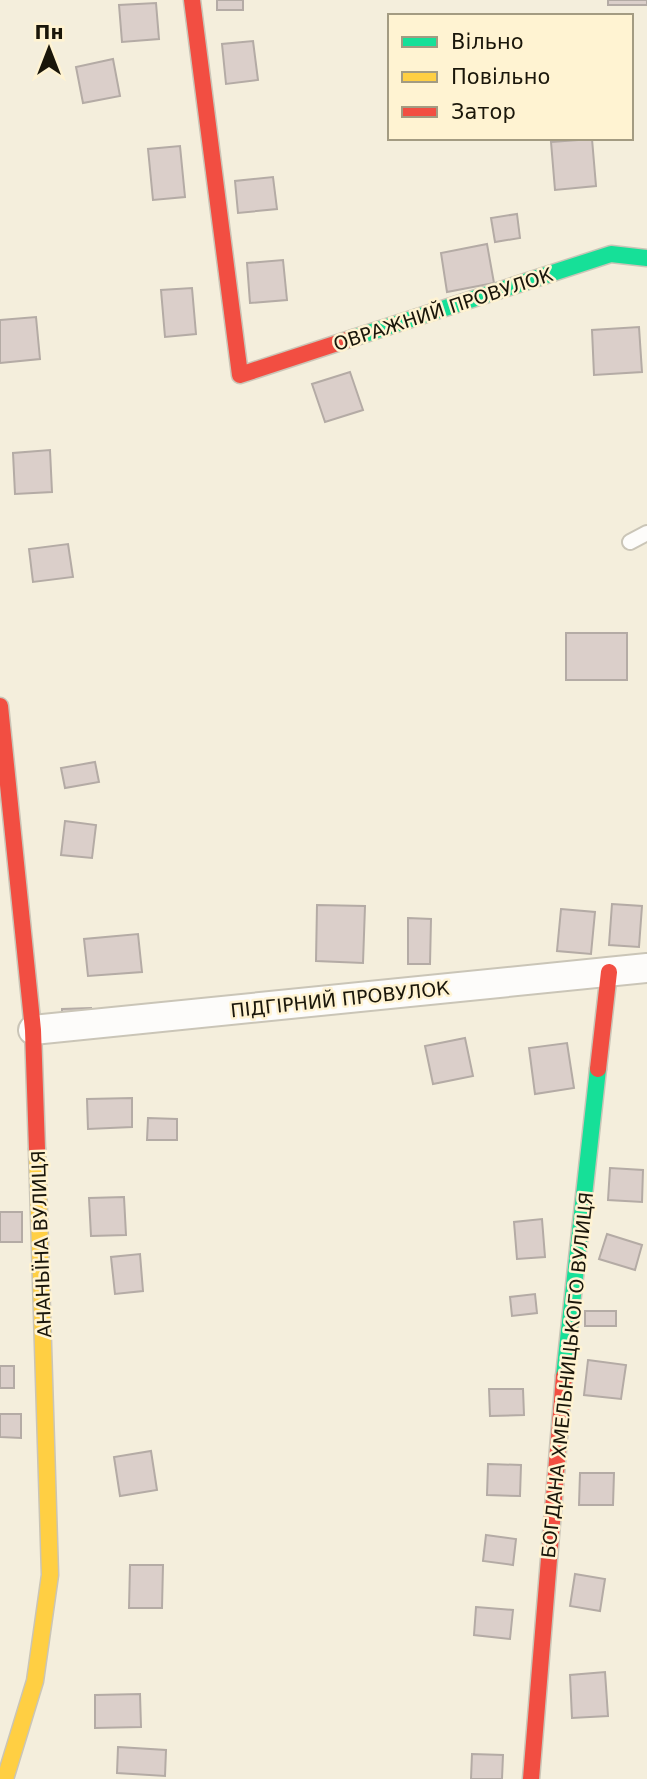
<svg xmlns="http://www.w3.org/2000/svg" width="647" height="1779" font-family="'DejaVu Sans',sans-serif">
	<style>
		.building { fill: #dbcfca; stroke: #b4aba5; stroke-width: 2 }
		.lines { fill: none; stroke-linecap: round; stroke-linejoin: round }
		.lane-casing { stroke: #cac5b7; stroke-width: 18 }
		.street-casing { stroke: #cac5b7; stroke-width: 32 }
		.fast-casing { stroke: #cac5b7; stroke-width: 19 }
		.slow-casing { stroke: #cac5b7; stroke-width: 19 }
		.jam-casing { stroke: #cac5b7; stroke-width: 19 }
		.lane { stroke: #fdfcfa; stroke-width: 14 }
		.street { stroke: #fdfcfa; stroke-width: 28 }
		.fast { stroke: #16e098; stroke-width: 16 }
		.slow { stroke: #ffcf43; stroke-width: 16 }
		.jam { stroke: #f24e42; stroke-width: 16 }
		.labels { text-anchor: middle; stroke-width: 5; stroke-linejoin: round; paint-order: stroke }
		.street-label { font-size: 19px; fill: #1a160a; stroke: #fff3d2 }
	</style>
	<rect width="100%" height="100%" fill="#f4eedc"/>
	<!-- building -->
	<path class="building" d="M217,0h26v10h-26z
		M608,0h39v5h-39z
		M156,3l3,36 -37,3 -3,-37z
		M253,41l5,39 -32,4 -4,-40z
		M113,59l7,37 -37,7 -7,-36z
		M592,139l4,47 -41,4 -4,-48z
		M180,146l5,51 -32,3 -5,-51z
		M273,177l4,32 -39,4 -3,-32z
		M517,214l3,24 -25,4 -4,-24z
		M487,244l7,39 -47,9 -6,-39z
		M283,260l4,40 -37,3 -3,-40z
		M192,288l4,46 -31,3 -4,-47z
		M36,317l4,42 -40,4v-43z
		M639,327l3,45 -48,3 -2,-45z
		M350,372l13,38 -38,12 -13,-38z
		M50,450l2,42 -37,2 -2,-41z
		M68,544l5,33 -40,5 -4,-33z
		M566,633h61v47h-61z
		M95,762l4,20 -34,6 -4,-20z
		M65,821l31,4 -4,33 -31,-3z
		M612,904l30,2 -3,41 -30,-2z
		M317,905l48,1 -2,57 -47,-2z
		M561,909l34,3 -4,42 -34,-3z
		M408,918l23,1 -1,45h-22z
		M138,934l4,38 -54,4 -4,-37z
		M91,1008v13l-29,1v-13z
		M465,1038l8,38 -40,8 -8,-38z
		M567,1043l7,45 -39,6 -6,-46z
		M132,1098v29l-44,2 -1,-30z
		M148,1118l29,1v21h-30z
		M610,1168l33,2 -1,32 -34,-2z
		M124,1197l2,38 -35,1 -2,-38z
		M0,1212h22v30h-22z
		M542,1219l3,38 -28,2 -3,-37z
		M607,1234l35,11 -7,25 -36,-11z
		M140,1254l3,37 -28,3 -4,-37z
		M535,1294l2,19 -25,3 -2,-19z
		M585,1311h31v15h-31z
		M588,1360l38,5 -5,34 -37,-4z
		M0,1366h14v22h-14z
		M489,1389h34l1,26 -34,1z
		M0,1414h21v24l-21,-1z
		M151,1451l6,39 -37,6 -6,-39z
		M488,1464l33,1 -1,31 -33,-1z
		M580,1473h34l-1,32h-34z
		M486,1535l30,4 -3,26 -30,-4z
		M130,1565h33l-1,43h-33z
		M575,1574l30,5 -5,32 -30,-5z
		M476,1607l37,3 -3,29 -36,-4z
		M605,1672l3,44 -36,2 -2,-43z
		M140,1694l1,33 -46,1v-33z
		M118,1747l48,3 -1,26 -48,-3z
		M472,1754l31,1 -1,24h-31z"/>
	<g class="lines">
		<!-- lane casing -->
		<g class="lane-casing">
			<path id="lane" d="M630,542l17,-9"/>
		</g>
		<!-- street casing -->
		<g class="street-casing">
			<path id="street" d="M33,1030l614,-62"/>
		</g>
		<!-- fast casing -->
		<g class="fast-casing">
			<path id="fast" d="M353,338l258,-84 36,4
				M564,1376l34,-307"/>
		</g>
		<!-- slow casing -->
		<g class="slow-casing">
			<path id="slow" d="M5,1779l30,-98 15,-106 -13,-426"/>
		</g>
		<!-- jam casing -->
		<g class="jam-casing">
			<path id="jam" d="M192,0l48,375 113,-37
				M0,706l33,324 4,119
				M598,1069l11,-97
				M531,1779l33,-403"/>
		</g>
		<!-- lane -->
		<use href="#lane" class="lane"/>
		<!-- street -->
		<use href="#street" class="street"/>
		<!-- fast -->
		<use href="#fast" class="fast"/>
		<!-- slow -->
		<use href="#slow" class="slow"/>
		<!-- jam -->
		<use href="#jam" class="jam"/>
	</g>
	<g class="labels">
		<!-- street labels -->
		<g class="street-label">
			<text transform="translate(443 309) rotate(-18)" y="7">ОВРАЖНИЙ ПРОВУЛОК</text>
			<text transform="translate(340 999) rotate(-6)" y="7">ПІДГІРНИЙ ПРОВУЛОК</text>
			<text transform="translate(41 1244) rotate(-92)" y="7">АНАНЬЇНА ВУЛИЦЯ</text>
			<text transform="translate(567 1375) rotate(-84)" y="7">БОГДАНА ХМЕЛЬНИЦЬКОГО ВУЛИЦЯ</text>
		</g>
	</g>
	<!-- legend -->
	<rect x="388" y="14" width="245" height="126" fill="#fff3d2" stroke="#a39b82" stroke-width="2"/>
	<rect x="402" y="37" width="35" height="10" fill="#16e098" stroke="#a39b82" stroke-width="2"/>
	<text x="451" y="49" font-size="21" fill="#1a160a">Вільно</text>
	<rect x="402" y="72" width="35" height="10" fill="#ffcf43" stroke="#a39b82" stroke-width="2"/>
	<text x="451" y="84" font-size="21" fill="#1a160a">Повільно</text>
	<rect x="402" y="107" width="35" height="10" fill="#f24e42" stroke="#a39b82" stroke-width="2"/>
	<text x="451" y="119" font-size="21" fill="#1a160a">Затор</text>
	<!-- north arrow -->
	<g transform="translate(49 49)" stroke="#fff3d2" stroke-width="5" paint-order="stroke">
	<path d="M0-5L12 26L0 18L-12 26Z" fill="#1a160a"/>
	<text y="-10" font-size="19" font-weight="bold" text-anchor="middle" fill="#1a160a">Пн</text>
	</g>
</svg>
